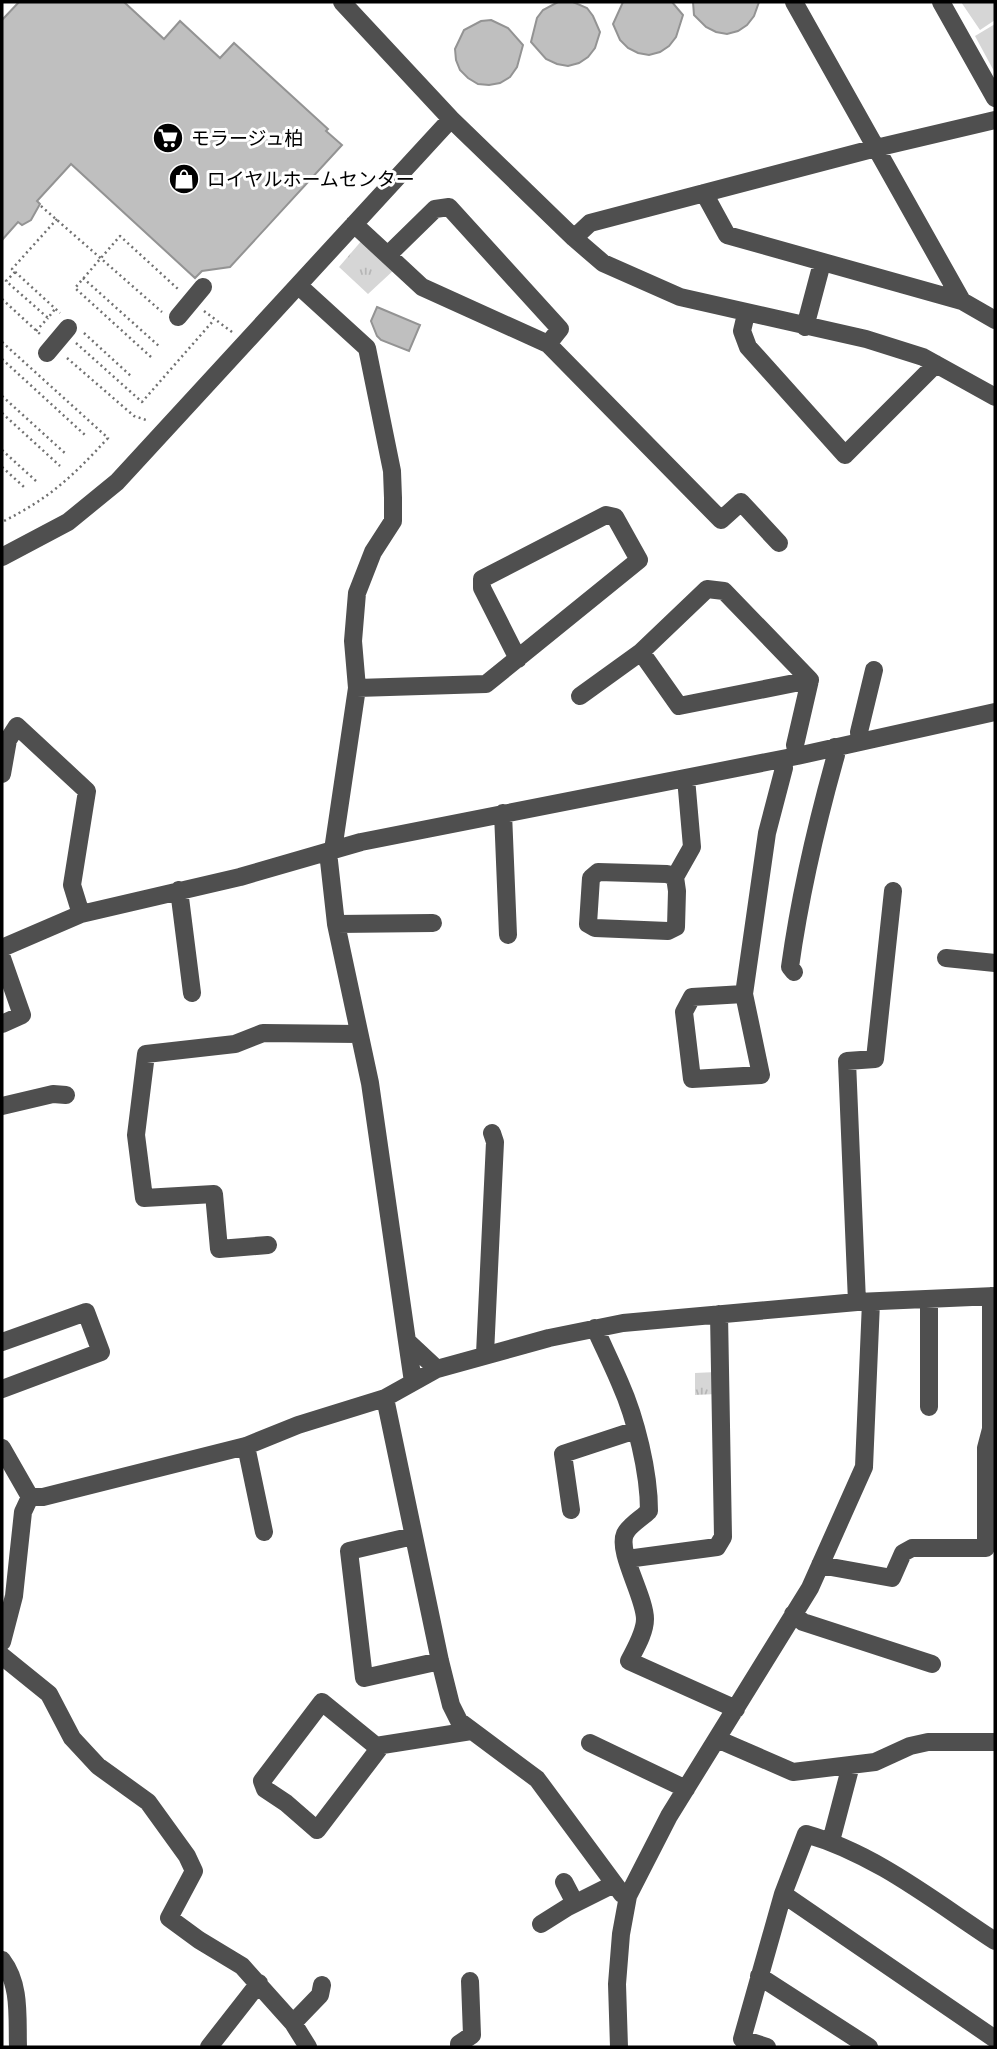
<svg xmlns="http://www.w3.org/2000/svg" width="997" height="2049" font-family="'IBM Plex Sans','Noto Sans JP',sans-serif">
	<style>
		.grass { fill: url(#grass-tufts) }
		.pitch { fill: #d6d6d6 }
		.building { fill: #bfbfbf; stroke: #939393; stroke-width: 2 }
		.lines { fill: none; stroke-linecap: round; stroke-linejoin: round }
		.path { stroke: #717171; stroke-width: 2.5; stroke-dasharray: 2 3.5; stroke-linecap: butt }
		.minor { stroke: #4f4f4f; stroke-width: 18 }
		.labels { text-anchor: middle; stroke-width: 6; stroke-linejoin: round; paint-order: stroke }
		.poi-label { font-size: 19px; fill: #000; stroke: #fff; text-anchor: start }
	</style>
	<defs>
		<pattern id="grass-tufts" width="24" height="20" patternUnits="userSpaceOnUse" patternTransform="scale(1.75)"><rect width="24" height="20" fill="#d6d6d6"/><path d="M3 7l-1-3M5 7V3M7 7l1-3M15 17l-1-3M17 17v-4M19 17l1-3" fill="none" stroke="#b6b6b6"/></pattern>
	</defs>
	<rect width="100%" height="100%" fill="#fff"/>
	<!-- grass -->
	<path class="grass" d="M363,239l32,30 -27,25 -29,-27z
		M716,1372l1,22 -22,1v-22z"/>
	<!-- pitch -->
	<path class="pitch" d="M961,2h34v18l-15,10z
		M995,24v49l-20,-37z"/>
	<!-- building -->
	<path class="building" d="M19,2h105l40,37 16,-18 40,37 14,-15 94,86 -2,2 16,14 -112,122 -28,4 -7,7 -124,-114 -34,37 3,3 -9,16 -9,5 -4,-3 -16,18v-220z
		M558,2h15l14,6 6,8 7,16 -5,16 -7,9 -9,6 -11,3 -11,-2 -11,-5 -15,-17 6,-24 6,-8z
		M623,2h49l11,13 -7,22 -7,9 -9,6 -11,3 -11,-2 -10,-5 -8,-8 -7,-16z
		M693,2h66l-5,14 -7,9 -9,6 -11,3 -11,-2 -10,-5 -12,-12z
		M491,20l17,8 15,17 -6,22 -7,10 -10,6 -11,2 -11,-1 -10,-6 -8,-8 -4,-10 -1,-11 9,-19 17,-9z
		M377,307l43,18 -11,26 -28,-11 -4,-4 -6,-15z"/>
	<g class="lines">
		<!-- path -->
		<path class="path" d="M41,206l121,106
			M57,219l-45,50 48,44
			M15,272l-9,9 42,37 7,-9
			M83,278l77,69
			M2,299l39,36
			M204,311l28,21
			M36,331l12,-13
			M84,333l48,44
			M2,342l106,96c-36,39 -58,60 -106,84
			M76,343l66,59 71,-81
			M151,357l-76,-69 45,-52 58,53
			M67,358l67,58 15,5
			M2,359l83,76
			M2,396l65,59
			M2,413l58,53
			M2,450l34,31
			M2,467l22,20"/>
		<!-- minor -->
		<path class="minor" d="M342,2l109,117 123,119 29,25 77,34 186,42 57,18 72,40
			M794,2l168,299
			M941,2l54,96
			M704,193l23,42 235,66 33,19
			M354,224l68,63 126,57 173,176 20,-18 38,41
			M574,238l16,-15 286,-75 119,-28
			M388,255l47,-46 14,-2 111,122 -12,15
			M299,286l68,62 25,123 1,27v23l-20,31 -16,41 -4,48 4,47 -24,162
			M746,314l-4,17 6,16 97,108 91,-91
			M178,317l25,-30
			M805,327l17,-64
			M47,353l21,-25
			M2,557l66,-35 49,-40 334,-363
			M641,652l38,54 131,-26
			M357,688l129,-4 153,-124 -24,-43 -9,-2 -124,64v9l36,71
			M580,696l61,-44 66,-63 17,2 86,89 -15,65 2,11
			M860,742l-1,-10 15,-62
			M2,774l6,-34 9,-14 70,65 -15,94 9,29
			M503,813l5,122
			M328,852l8,72 34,159 37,258 30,28
			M675,877l-8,-3 -69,-2 -7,6 -3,46 7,4 73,3 8,-4 1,-36 -2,-14 17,-30 -6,-69
			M179,890l13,103
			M336,924l97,-1
			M2,948l79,-34 159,-37 121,-35 436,-86 198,-44
			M2,958l20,57 -20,9
			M946,958l49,5
			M794,972l-4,-5c10,-72 26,-141 46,-212l-1,-8
			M744,994l-52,3 -8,15 8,67 69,-4 -17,-81 23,-161 17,-65 -2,-9
			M2,1106l51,-12 13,1
			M268,1245l-49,4 -5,-55 -70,4 -8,-63 10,-81 89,-10 28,-11 95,1
			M857,1302l-10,-241 28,-2 18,-168
			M595,1328c8,18 17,36 25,55 16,36 29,89 29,128 -7,7 -20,14 -24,23 -8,18 20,63 20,85 0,14 -10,30 -16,42l107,48
			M407,1341l6,41
			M2,1342l84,-30 15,40 -99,37
			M485,1354l10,-212 -3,-9
			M385,1398l55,263 11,44 8,16 78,58 85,115 6,2
			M929,1407v-108
			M246,1446l18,86
			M2,1448l28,49h13l203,-51 52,-21 87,-27 52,-29 112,-31 74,-15 234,-21 138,-6
			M571,1510l-8,-56 73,-24
			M413,1536l-64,15 15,127 76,-17
			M627,1559l90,-12 6,-10 -4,-223
			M820,1565l72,13 11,-25 9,-5h74v-100l5,-19v-133
			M793,1614l10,8 129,42
			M2,1642l12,-46 9,-84 7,-15
			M2,1656l47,38 23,44 26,28 50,36 39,54 7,15 -25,47 30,22 43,26 51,57 15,24
			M717,1739l76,33 82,-10 35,-16 18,-4h67
			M590,1743l96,46
			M381,1746l-64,84 -31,-27 -21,-14 -3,-8 60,-79 54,44 95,-15
			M831,1841l20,-76
			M564,1882l11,21
			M783,1894l212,145
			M541,1924l27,-17 46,-23
			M2,1960c19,25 15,57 16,87
			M759,1976l110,71
			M293,2023l27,-28 2,-10
			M209,2047l50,-64
			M459,2047v-3l13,-9 -2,-54
			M619,2047l-2,-63 4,-50 7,-38 41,-80 141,-228 54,-121 7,-165
			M767,2047l-25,-8 41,-145 23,-60c70,20 129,68 189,107"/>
	</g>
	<!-- icons -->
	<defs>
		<g id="supermarket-disc" transform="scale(1.575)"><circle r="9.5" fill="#000" stroke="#fff"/><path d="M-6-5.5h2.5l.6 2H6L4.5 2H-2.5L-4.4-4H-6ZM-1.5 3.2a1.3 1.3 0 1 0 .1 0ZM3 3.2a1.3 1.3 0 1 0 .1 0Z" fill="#fff"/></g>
		<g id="shop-disc" transform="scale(1.575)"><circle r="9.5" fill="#000" stroke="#fff"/><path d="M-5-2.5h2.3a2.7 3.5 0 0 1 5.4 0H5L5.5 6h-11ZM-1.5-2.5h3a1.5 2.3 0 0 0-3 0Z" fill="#fff"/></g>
	</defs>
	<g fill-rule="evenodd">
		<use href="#supermarket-disc" x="168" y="138"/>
		<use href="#shop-disc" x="184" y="179"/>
	</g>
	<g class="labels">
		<!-- poi labels -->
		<g class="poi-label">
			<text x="191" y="145">モラージュ柏</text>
			<text x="207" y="186">ロイヤルホームセンター</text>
		</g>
	</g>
	<!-- border -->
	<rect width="997" height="2049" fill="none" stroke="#000000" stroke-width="7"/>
</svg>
